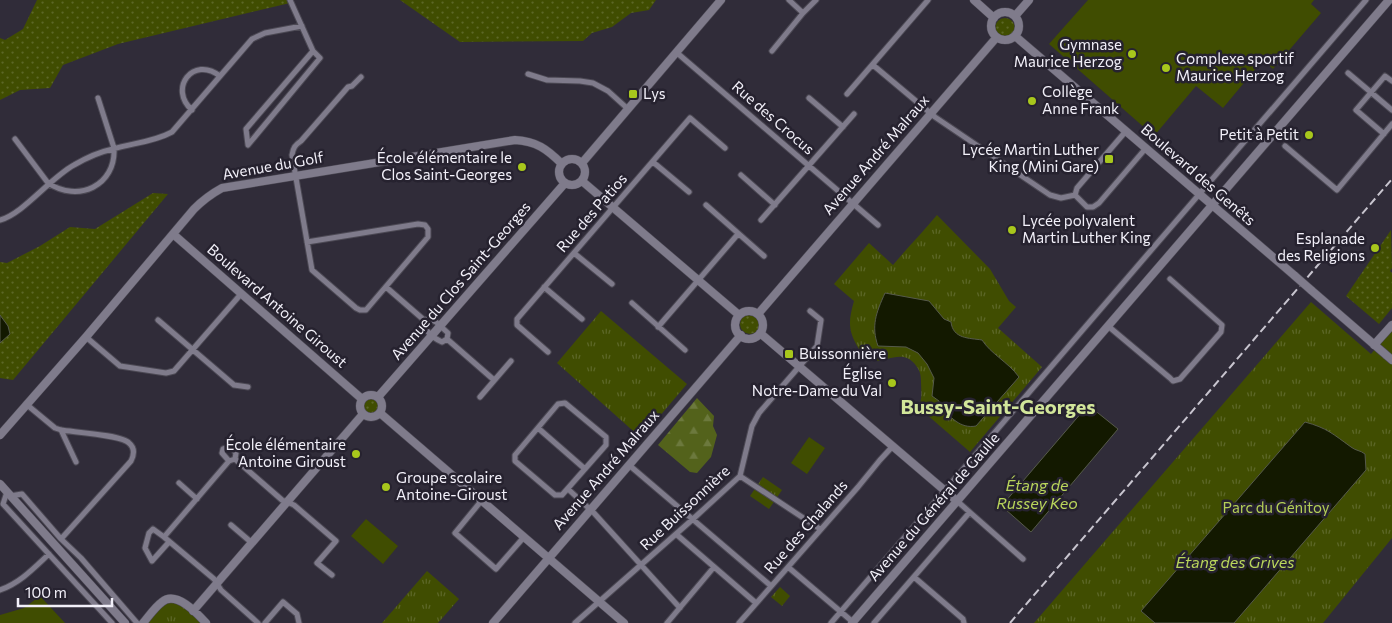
<svg xmlns="http://www.w3.org/2000/svg" width="1392" height="623" font-family="Commissioner,sans-serif">
	<style>
		.grass { fill: url(#grass-dots) }
		.forest { fill: url(#forest-firs) }
		.park { fill: url(#park-tufts) }
		.pitch { fill: #404d01 }
		.water { fill: #131900; stroke: #565a4b }
		.lines { fill: none; stroke-linecap: round; stroke-linejoin: round }
		.street-casing { stroke: #4c4954; stroke-width: 7 }
		.secondary-casing { stroke: #4c4954; stroke-width: 9 }
		.street { stroke: #7f7b8b; stroke-width: 5 }
		.secondary { stroke: #7f7b8b; stroke-width: 8 }
		.rail { stroke: #c8c5cf; stroke-width: 2; stroke-dasharray: 8 4; stroke-linecap: butt }
		.secondary-bridge-casing { stroke: #4c4954; stroke-width: 9; stroke-linecap: butt }
		.secondary-bridge { stroke: #7f7b8b; stroke-width: 8 }
		.poi-dot { fill: #a8c71c; stroke: #26222f; stroke-width: 2 }
		.labels { text-anchor: middle; stroke-width: 5; stroke-linejoin: round; paint-order: stroke }
		.poi-label { font-size: 15px; fill: #f2f0f9; stroke: #26222f; text-anchor: end }
		.street-label { font-size: 15px; fill: #f2f0f9; stroke: #26222f }
		.park-label { font-size: 15px; fill: #b5d057; stroke: #26222f }
		.water-label { font-size: 16px; font-style: italic; fill: #b9d55b; stroke: #26222f }
		.district-label { font-size: 20px; font-weight: bold; fill: #d2e69a; stroke: #26222f }
	</style>
	<defs>
		<pattern id="grass-dots" width="8" height="8" patternUnits="userSpaceOnUse" patternTransform="scale(1.25)"><rect width="8" height="8" fill="#404d01"/><path d="M2 2h.1M6 6h.1" fill="none" stroke="#5c6727" stroke-width="1.8" stroke-linecap="round"/></pattern>
		<pattern id="forest-firs" width="22" height="20" patternUnits="userSpaceOnUse" patternTransform="scale(1.25)"><rect width="22" height="20" fill="#53621b"/><path d="M5 1l3.5 6h-7zM16 11l3.5 6h-7z" fill="#6c793d"/></pattern>
		<pattern id="park-tufts" width="24" height="20" patternUnits="userSpaceOnUse" patternTransform="scale(1.25)"><rect width="24" height="20" fill="#404d01"/><path d="M3 7l-1-3M5 7V3M7 7l1-3M15 17l-1-3M17 17v-4M19 17l1-3" fill="none" stroke="#5c6727"/></pattern>
	</defs>
	<rect width="100%" height="100%" fill="#302c39"/>
	<!-- grass -->
	<path class="grass" d="M37,0h251l2,3 -172,41 -55,21 -13,23 -30,2 -20,10v-62l5,2 18,-11z
		M400,0h256l-7,10 -18,3 -19,14 -20,6 -9,8 -123,1z
		M995 28a10 10 0 1 1 20 0a10 10 0 1 1-20 0Z
		M153,193l15,1 -155,186 -13,-2v-116l7,1 33,-17 30,-19 25,2z
		M1391,230l1,38 -2,3 2,2v35l-13,16 -33,-28z
		M740 324a10 10 0 1 1 20 0a10 10 0 1 1-20 0Z
		M363 406a8 8 0 1 1 16 0a8 8 0 1 1-16 0Z"/>
	<!-- forest -->
	<path class="forest" d="M697,398l17,18 -1,10 4,9 -6,22 -14,16 -7,-1 -32,-27z"/>
	<!-- park -->
	<path class="park" d="M937,215l53,54 19,32 7,6 -18,21 44,39 -72,85 -52,-45c5,-7 3,-17 3,-26 0,-8 -2,-12 -7,-18 -14,-15 -31,2 -45,-3 -5,-2 -7,-6 -10,-11 -11,-18 -11,-27 -5,-48l-20,-17 35,-41 24,22c15,-18 30,-33 44,-50z
		M1311,302l60,52 21,-25v209l-69,85h-289z
		M601,311l86,73 -46,54 -84,-75z
		M763,477l19,13 -13,19 -19,-13z
		M427,571l32,28 -21,24h-56z
		M780,587l10,9 -8,10 -11,-9z
		M169,601l12,4 21,18h-55l16,-19z"/>
	<!-- pitch -->
	<path class="pitch" d="M1088,0h226l-3,4 10,9 -48,56 -10,-9 -40,48 -27,-22 -42,50 -105,-92z
		M809,437l16,11 -18,26 -16,-11z
		M366,519l32,27 -15,18 -32,-28z
		M40,596l25,27h-65v-8l24,-7z"/>
	<!-- water -->
	<path class="water" d="M885,293l44,8 15,18 7,3c2,17 18,16 31,18 9,14 26,22 37,37l-43,49c-16,3 -25,-9 -36,-19l-1,-6 -7,-5 2,-18 -7,-14 -9,-11 -12,-6 -28,-1c-7,-20 -2,-33 7,-53z
		M0,315l8,11 2,8 -10,9z
		M1088,405l30,24 -87,103 -26,-23 3,-3 -3,-4z
		M1305,422c22,6 28,12 46,25 5,4 9,3 14,7l1,16 -132,153h-79l-14,-12z"/>
	<g class="lines">
		<!-- street casing -->
		<g class="street-casing">
			<path id="street" d="M290,0l23,51
				M789,0l14,13
				M313,51l7,7 -72,87 -2,-16z
				M772,51l31,-38 13,-13
				M676,52l202,173
				M873,65l62,52 115,78 11,3 14,-3
				M1348,73l44,37
				M528,74l19,6 33,1 13,2 15,8 20,18
				M847,94l81,-94
				M809,98l34,29
				M192,110c-24,-21 1,-55 28,-34
				M1384,134l-28,-24 29,-34 7,5
				M15,139l33,44c30,20 68,3 66,-35l-16,-50
				M1285,146l52,44 55,-66
				M653,162l36,30
				M741,175l34,30
				M1075,195l12,12h6l6,-4 47,-55
				M1075,195l2,-7 49,-57
				M706,205l58,51
				M0,220c23,-6 50,-42 74,-55 12,-7 25,-13 39,-16 20,-6 41,-7 59,-17l80,-93 13,-6 37,-7
				M761,220l93,-106
				M307,242l111,-18 7,1 3,4v8l-62,73h-6l-4,-2 -44,-38 -20,-115c1,-7 3,-10 9,-14l47,-54 4,-1 9,-9
				M574,253l38,31
				M386,287l38,33
				M544,287l38,32
				M632,303l53,47
				M429,319l7,3 12,11 -1,6 -5,3c-9,-4 -19,-12 -18,-22z
				M158,320l76,65 14,2
				M1108,326l62,52 3,3 7,-2 41,-47 1,-7 -52,-46
				M658,327l80,-93
				M86,337l34,29 46,7 8,-2 67,-77
				M447,339l47,41
				M548,352l-31,-27v-6l173,-201 35,30
				M480,397l31,-36
				M565,403l41,34v8l-44,50h-7l-40,-34v-6l43,-51z
				M26,404l29,24 6,2c12,2 61,5 68,13 6,5 5,12 2,18l-70,78
				M538,428l47,41
				M61,430l15,32
				M229,461l-7,-8 1,-4c6,-3 9,-1 13,4l-1,6
				M629,465l142,121
				M740,476l80,53
				M179,483l18,16
				M568,489l26,24 86,95
				M7,492l-4,12 109,119
				M10,496l12,-2 39,45 20,19 56,65
				M482,500l-27,33 41,36 28,-32
				M957,501l66,58
				M231,525l21,18
				M676,534l80,69
				M164,537l-11,-8 -4,4 -4,15 7,13 17,-19
				M788,567l66,56
				M914,577l49,42 1,4
				M0,590c20,-7 34,-22 49,-36
				M258,623l-37,-33 -7,-11 -50,-42 65,-76 6,-2 47,41 12,5 42,36 -19,22 15,12
				M265,623l18,-21 14,12 2,9
				M575,623l118,-104 47,-43 12,-50 7,-13 58,-67 4,-26 -11,-9
				M667,623l47,-56
				M739,623l119,-136 22,-27 12,-13
				M831,623l535,-623
				M874,623l95,-110"/>
		</g>
		<!-- secondary casing -->
		<g class="secondary-casing">
			<path id="secondary" d="M974,0l20,18
				M991 26a14 14 0 1 1 28 0a14 14 0 1 1-28 0Z
				M1015,16l14,-16
				M1015,36l280,240
				M559 172a13 13 0 1 1 26 0a13 13 0 1 1-26 0Z
				M582,163l139,-163
				M582,181l157,134
				M173,234l189,165
				M1311,290l81,70
				M735 325a14 14 0 1 1 28 0a14 14 0 1 1-28 0Z
				M758,314l238,-276
				M760,333l197,168
				M1374,345l18,-20
				M360 406a11 11 0 1 1 22 0a11 11 0 1 1-22 0Z
				M378,397l187,-214
				M380,413l244,210
				M0,435l86,-98 108,-128c9,-9 17,-15 28,-21l293,-48c21,1 32,9 47,24
				M0,484l125,139
				M193,611l170,-197
				M143,623c6,-7 12,-16 19,-21 14,-12 35,11 44,21
				M493,623l248,-288
				M852,623l537,-623"/>
		</g>
		<!-- street -->
		<use href="#street" class="street"/>
		<!-- secondary -->
		<use href="#secondary" class="secondary"/>
		<!-- rail -->
		<path class="rail" d="M1010,623l382,-444"/>
		<!-- secondary-bridge casing -->
		<g class="secondary-bridge-casing">
			<path id="secondary-bridge" d="M1295,276l16,14"/>
		</g>
		<!-- secondary-bridge -->
		<use href="#secondary-bridge" class="secondary-bridge"/>
	</g>
	<!-- markers -->
	<g class="poi-dot">
		<circle cx="1132" cy="54" r="5"/>
		<circle cx="1166" cy="68" r="5"/>
		<rect x="628" y="89" width="10" height="10" rx="2.5"/>
		<circle cx="1032" cy="101" r="5"/>
		<circle cx="1309" cy="135" r="5"/>
		<rect x="1104" y="154" width="10" height="10" rx="2.5"/>
		<circle cx="522" cy="167" r="5"/>
		<circle cx="1012" cy="230" r="5"/>
		<circle cx="1375" cy="248" r="5"/>
		<rect x="784" y="349" width="10" height="10" rx="2.5"/>
		<circle cx="892" cy="383" r="5"/>
		<circle cx="356" cy="454" r="5"/>
		<circle cx="386" cy="487" r="5"/>
	</g>
	<g class="labels">
		<!-- poi labels -->
		<g class="poi-label">
			<text x="1122" y="50">Gymnase<tspan x="1122" dy="17">Maurice Herzog</tspan></text>
			<text x="1176" y="64" text-anchor="start">Complexe sportif<tspan x="1176" dy="17">Maurice Herzog</tspan></text>
			<text x="1042" y="97" text-anchor="start">Collège<tspan x="1042" dy="17">Anne Frank</tspan></text>
			<text x="643" y="99" text-anchor="start">Lys</text>
			<text x="1299" y="140">Petit à Petit</text>
			<text x="1099" y="155">Lycée Martin Luther<tspan x="1099" dy="17">King (Mini Gare)</tspan></text>
			<text x="512" y="163">École élémentaire le<tspan x="512" dy="17">Clos Saint-Georges</tspan></text>
			<text x="1022" y="226" text-anchor="start">Lycée polyvalent<tspan x="1022" dy="17">Martin Luther King</tspan></text>
			<text x="1365" y="244">Esplanade<tspan x="1365" dy="17">des Religions</tspan></text>
			<text x="799" y="359" text-anchor="start">Buissonnière</text>
			<text x="882" y="379">Église<tspan x="882" dy="17">Notre-Dame du Val</tspan></text>
			<text x="346" y="450">École élémentaire<tspan x="346" dy="17">Antoine Giroust</tspan></text>
			<text x="396" y="483" text-anchor="start">Groupe scolaire<tspan x="396" dy="17">Antoine-Giroust</tspan></text>
		</g>
		<!-- street labels -->
		<g class="street-label">
			<text transform="translate(773 118) rotate(41)" y="5">Rue des Crocus</text>
			<text transform="translate(876 155) rotate(-49)" y="5">Avenue André Malraux</text>
			<text transform="translate(273 166) rotate(-10)" y="5">Avenue du Golf</text>
			<text transform="translate(1198 175) rotate(41)" y="5">Boulevard des Genêts</text>
			<text transform="translate(592 213) rotate(-49)" y="5">Rue des Patios</text>
			<text transform="translate(461 281) rotate(-49)" y="5">Avenue du Clos Saint-Georges</text>
			<text transform="translate(277 306) rotate(41)" y="5">Boulevard Antoine Giroust</text>
			<text transform="translate(606 470) rotate(-49)" y="5">Avenue André Malraux</text>
			<text transform="translate(934 507) rotate(-49)" y="5">Avenue du Général de Gaulle</text>
			<text transform="translate(685 508) rotate(-43)" y="5">Rue Buissonnière</text>
			<text transform="translate(806 527) rotate(-49)" y="5">Rue des Chalands</text>
		</g>
		<!-- park labels -->
		<g class="park-label">
			<text x="1276" y="513">Parc du Génitoy</text>
		</g>
		<!-- water labels -->
		<g class="water-label">
			<text x="1037" y="491">Étang de<tspan x="1037" dy="18">Russey Keo</tspan></text>
			<text x="1235" y="568">Étang des Grives</text>
		</g>
		<!-- district labels -->
		<g class="district-label">
			<text x="998" y="414">Bussy-Saint-Georges</text>
		</g>
	</g>
	<!-- scale -->
	<path d="M18 598v8h94v-8" fill="none" stroke="#f2f0f9" stroke-width="2.5"/>
	<text x="25" y="598" font-size="15" fill="#f2f0f9" stroke="#26222f" stroke-width="4" paint-order="stroke">100 m</text>
</svg>
